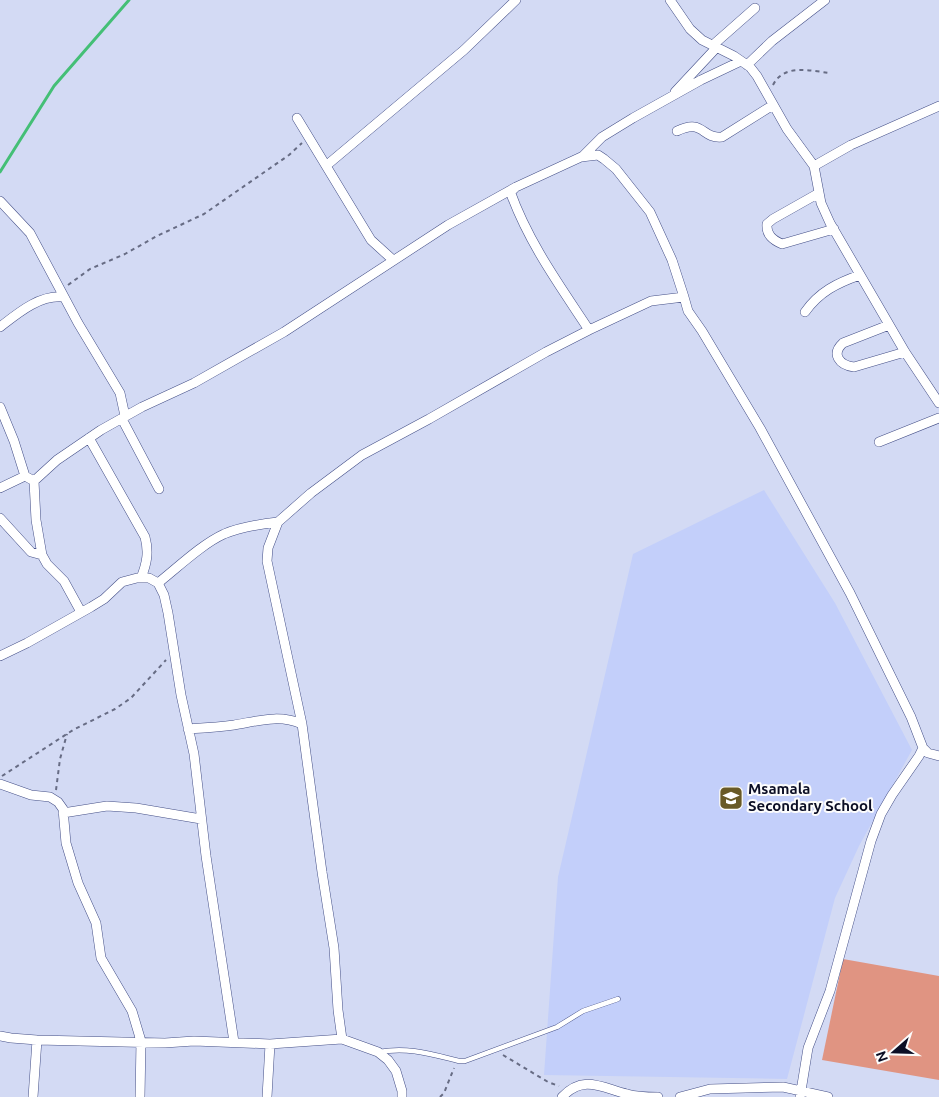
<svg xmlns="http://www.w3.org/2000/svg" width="939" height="1097" font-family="Ubuntu,sans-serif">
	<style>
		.built { fill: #c3cffa }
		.green { fill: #e09482 }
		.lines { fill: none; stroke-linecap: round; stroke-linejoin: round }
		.stream { stroke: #44bf76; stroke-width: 3 }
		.lane-casing { stroke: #444f87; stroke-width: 5.5 }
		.street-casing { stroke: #444f87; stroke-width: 10 }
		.path { stroke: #676c84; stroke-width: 2; stroke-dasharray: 4 4; stroke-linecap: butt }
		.lane { stroke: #fff; stroke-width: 4.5 }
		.street { stroke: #fff; stroke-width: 9 }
		.labels { text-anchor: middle; stroke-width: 4; stroke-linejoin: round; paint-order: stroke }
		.poi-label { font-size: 15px; font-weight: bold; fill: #0b0e25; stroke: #fcfcfc; text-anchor: start }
	</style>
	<rect width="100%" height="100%" fill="#d3daf4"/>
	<!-- built -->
	<path class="built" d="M764,490l71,113 77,147 -53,96 -24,52 -48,181 -243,-4 14,-198 75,-323z"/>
	<!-- green -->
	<path class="green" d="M843,959l96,17v104l-117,-20z"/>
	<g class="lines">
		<!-- stream -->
		<path class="stream" d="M0,172l54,-86 75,-86"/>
		<!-- lane casing -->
		<g class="lane-casing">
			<path id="lane" d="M379,1052c30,-5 51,2 80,9h6l92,-34 26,-16 35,-12"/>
		</g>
		<!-- street casing -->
		<g class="street-casing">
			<path id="street" d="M670,0l20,29 12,11 32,16 16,11 7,9 30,53 27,37 7,37 9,20 75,129 34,51
				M713,45l42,-37
				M747,65l25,-24 53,-41
				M675,92l42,-45
				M297,118l74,122 22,20
				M677,131c27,-13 24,8 45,6l51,-32
				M582,157l20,-20 31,-19 68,-38 40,-19
				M327,165l137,-115 52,-50
				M814,166l37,-21 88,-39
				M514,189l-4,2c18,51 50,95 79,139
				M819,193l-46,26 -6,5c-1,11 6,16 15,20l52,-15
				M0,201l30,32 48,90 42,70 5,23
				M805,312c14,-20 32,-29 55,-37
				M889,325l-46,18c-12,11 -4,22 11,24l51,-15
				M0,327c18,-14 39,-32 63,-30
				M0,407l14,34 11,35 9,5 2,39 6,35 5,9 17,17 17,31
				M122,419l37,70
				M89,438l56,99c4,15 2,26 -4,41
				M879,442l60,-24
				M34,481l23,-21 44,-30 41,-23 52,-24 90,-51 164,-107 68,-38 65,-30 17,-2 6,4 12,10 34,43 22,48 12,37
				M0,488l25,-12
				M0,518l31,34 11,3
				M158,583c19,-15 44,-39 66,-49 17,-7 36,-10 54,-12
				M0,656l27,-13 64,-36 13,-8 18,-17 15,-4h12l9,5 6,12 4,18 13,82 13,59 12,102 28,186
				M188,729c15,-1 31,-2 46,-4 24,-4 45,-11 68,-1
				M923,748l5,5 11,3
				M0,784l31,11 19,2 8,5 5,7 3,34 12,40 18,40 5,35 31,53 9,30 -1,56
				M63,813l44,-7 29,2 65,11
				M0,1036l11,2 26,2 128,3 29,-2 76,3 72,-5 36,13 10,8 8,11 6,20v6
				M342,1039l-4,-29 -4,-62 -12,-76 -20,-148 -35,-163 1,-13 10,-26 33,-29 51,-38 67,-36 117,-67 43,-22 62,-29 33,-4 4,14 14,20 58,97 90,165 61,124 12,31 -4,8 -27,39 -11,19 -10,27 -41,150 -22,57 -8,49
				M33,1097l4,-57
				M267,1097l3,-53
				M562,1097c22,-23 40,-9 65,-3 10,3 21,3 31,3
				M680,1097l30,-8 73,-2 45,10"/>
		</g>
		<!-- path -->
		<path class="path" d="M773,85c11,-22 38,-14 57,-12
			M68,285l22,-16 35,-15 32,-18 47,-22 85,-59 13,-12
			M2,776l71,-46 42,-21 16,-11 35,-38
			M56,790l4,-31 7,-25
			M503,1055l45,27 11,4
			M440,1097l4,-4 10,-25"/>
		<!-- lane -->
		<use href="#lane" class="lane"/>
		<!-- street -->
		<use href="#street" class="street"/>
	</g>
	<!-- icons -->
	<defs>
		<g id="school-square" transform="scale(1.25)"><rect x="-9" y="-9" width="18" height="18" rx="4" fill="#695a27" stroke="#fcfcfc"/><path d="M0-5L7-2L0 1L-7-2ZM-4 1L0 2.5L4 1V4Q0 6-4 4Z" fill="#fff"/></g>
	</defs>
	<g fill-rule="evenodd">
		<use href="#school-square" x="731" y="798"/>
	</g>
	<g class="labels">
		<!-- poi labels -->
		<g class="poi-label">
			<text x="748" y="794">Msamala<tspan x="748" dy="17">Secondary School</tspan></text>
		</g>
	</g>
	<!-- north arrow -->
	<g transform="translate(894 1052) rotate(250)" stroke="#fcfcfc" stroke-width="4" paint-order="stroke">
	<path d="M0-4L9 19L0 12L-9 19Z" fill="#0b0e25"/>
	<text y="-8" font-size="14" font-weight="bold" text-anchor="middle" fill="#0b0e25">N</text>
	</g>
</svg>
